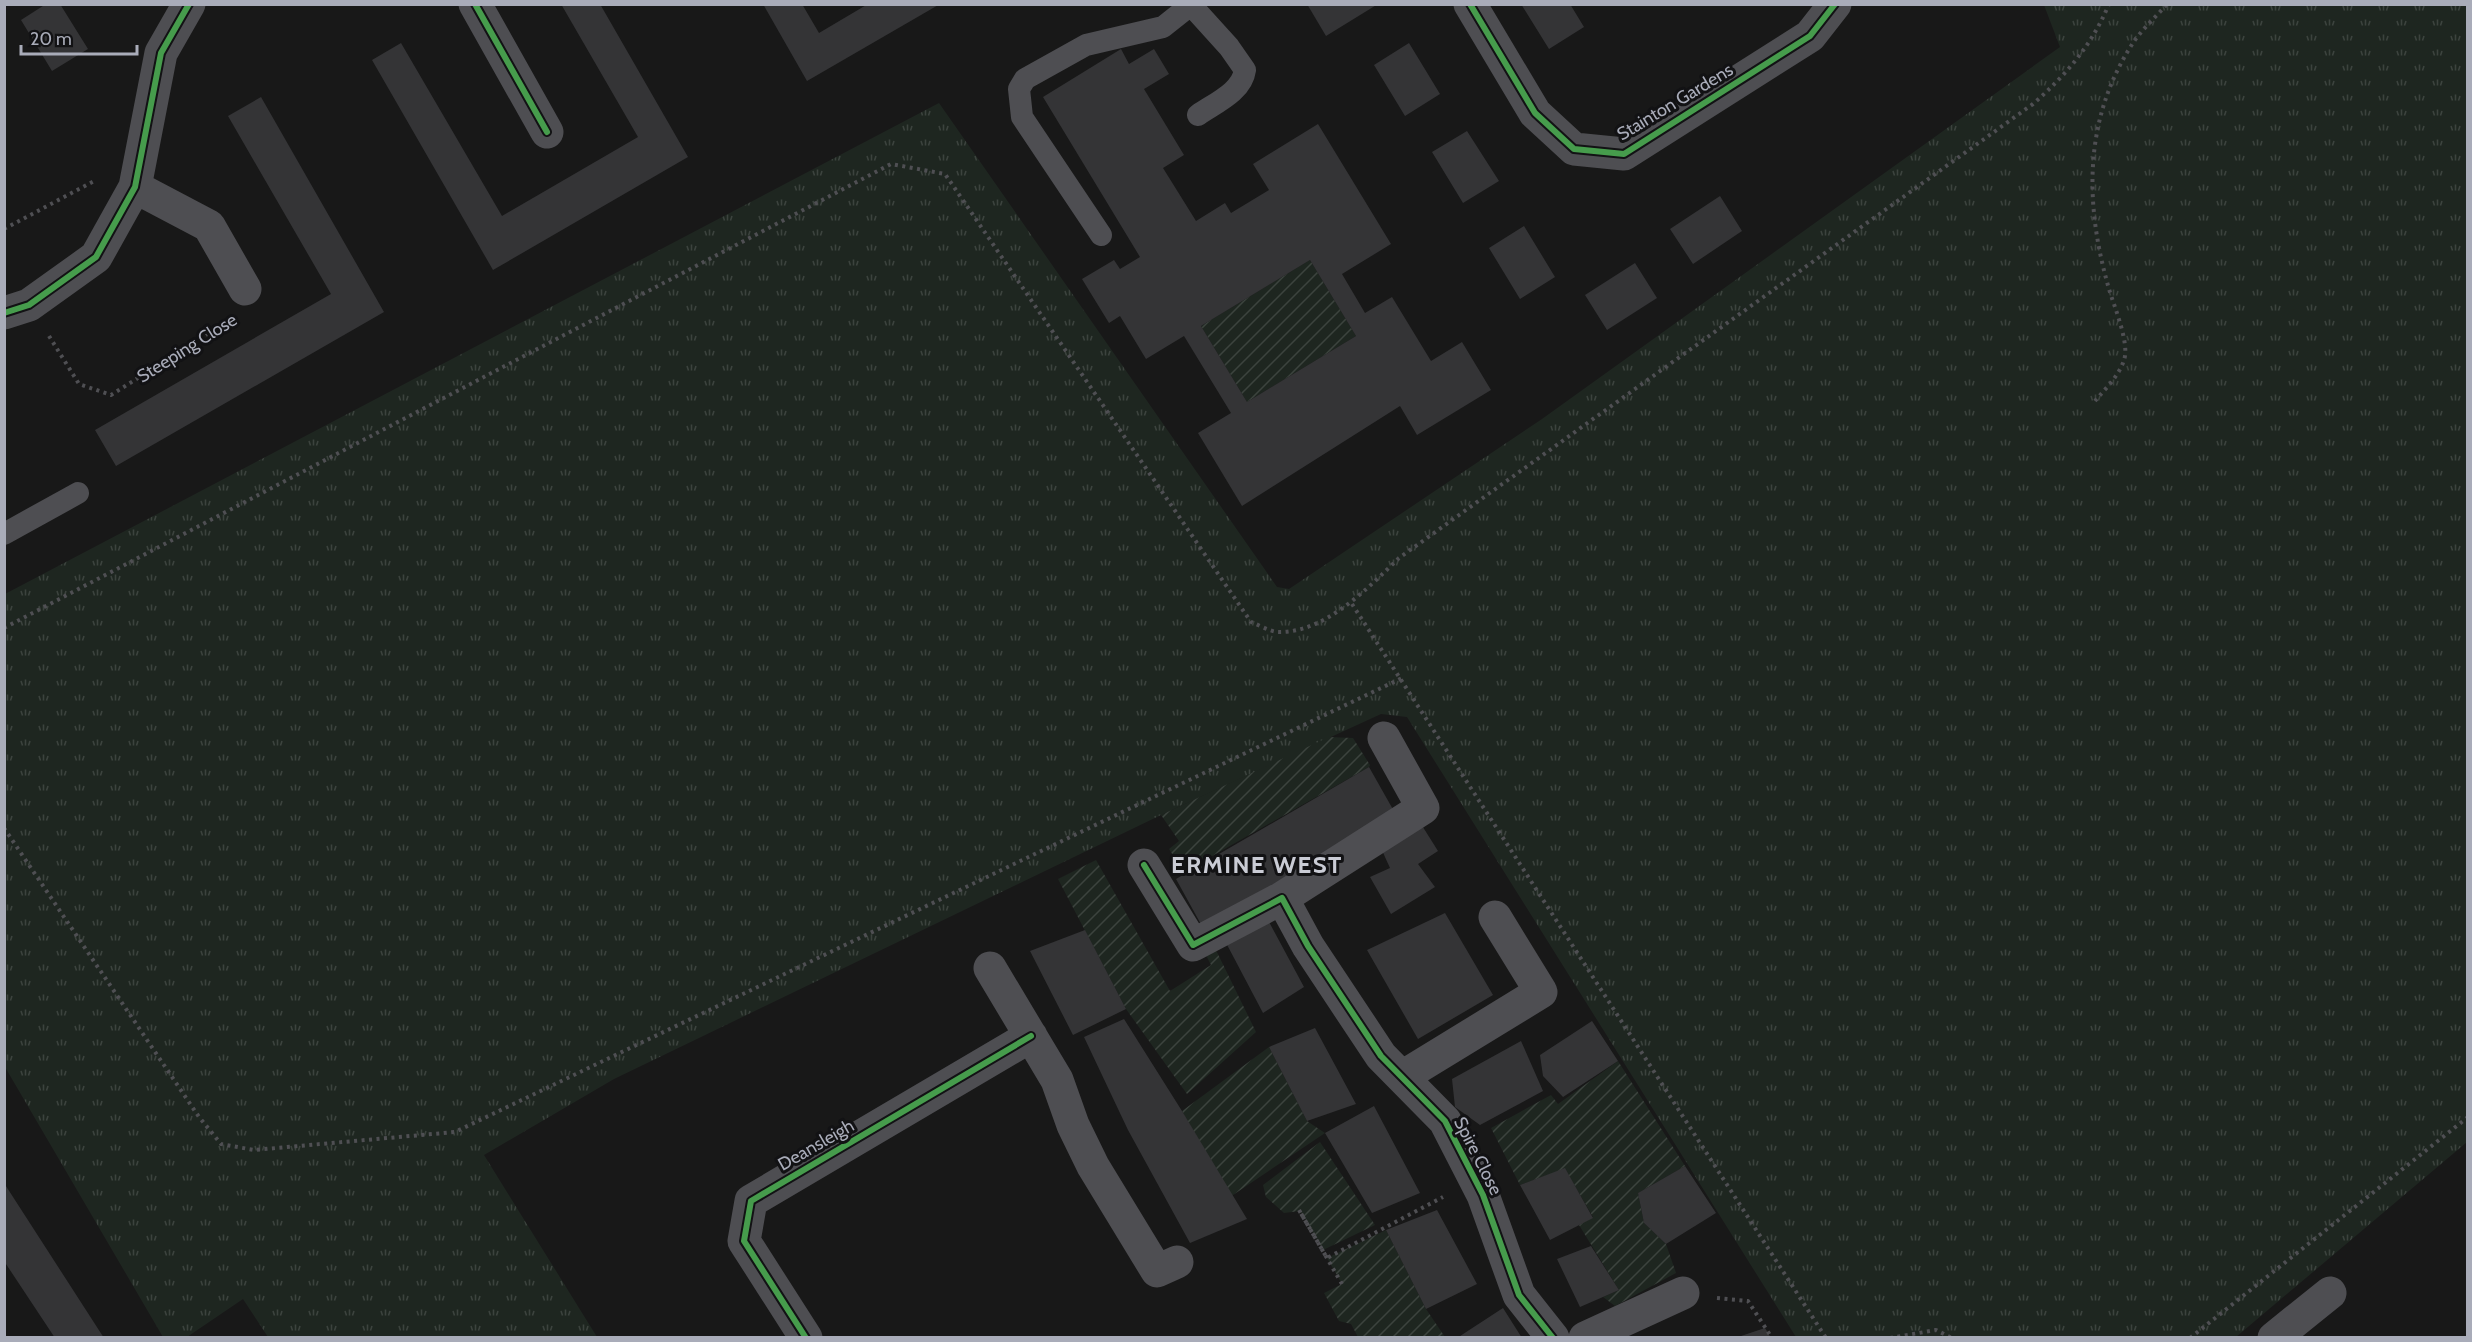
<svg xmlns="http://www.w3.org/2000/svg" width="2472" height="1342" font-family="Cabin,sans-serif">
	<style>
		.park { fill: url(#park-tufts) }
		.garden { fill: url(#garden-furrows) }
		.building { fill: #343436; fill-rule: evenodd }
		.lines { fill: none; stroke-linecap: round; stroke-linejoin: round }
		.path { stroke: #4f4f53; stroke-width: 4; stroke-dasharray: 3 4.5; stroke-linecap: butt }
		.lane { stroke: #4e4e52; stroke-width: 22 }
		.street { stroke: #4e4e52; stroke-width: 33 }
		.cycleway-casing { stroke: #121214; stroke-width: 10 }
		.cycleway { stroke: #469c4c; stroke-width: 6 }
		.labels { text-anchor: middle; stroke-width: 6; stroke-linejoin: round; paint-order: stroke }
		.street-label { font-size: 18px; fill: #a9acb9; stroke: #121214 }
		.district-label { font-size: 24px; font-weight: bold; letter-spacing: 1.5px; fill: #caccd5; stroke: #121214 }
	</style>
	<defs>
		<pattern id="park-tufts" width="24" height="20" patternUnits="userSpaceOnUse" patternTransform="scale(1.5)"><rect width="24" height="20" fill="#1e2620"/><path d="M3 7l-1-3M5 7V3M7 7l1-3M15 17l-1-3M17 17v-4M19 17l1-3" fill="none" stroke="#3c433e"/></pattern>
		<pattern id="garden-furrows" width="10" height="10" patternUnits="userSpaceOnUse" patternTransform="scale(1.5)"><rect width="10" height="10" fill="#1e2620"/><path d="M-1 1l2-2M0 10L10 0M9 11l2-2" fill="none" stroke="#3c433e"/></pattern>
	</defs>
	<rect width="100%" height="100%" fill="#181818"/>
	<!-- park -->
	<path class="park" d="M2044,5h423v1137l-231,195h-440l-389,-620 -26,-3 -220,101 -547,264 -130,76 113,182h-329l-25,-38 -56,38h-24l-158,-270v-473l934,-491 338,484 12,2 253,-170 518,-372z"/>
	<!-- garden -->
	<path class="garden" d="M1310,260l46,76 -109,66 -46,-76z
		M1329,737l24,1 17,27 -1,2 -185,105 -15,-23 10,-8 -18,-26z
		M1096,860l74,131 41,-26 -9,-18 11,-3 43,88 -69,62 -61,-85 -68,-130z
		M1269,1047l38,74 18,12 -95,64 -48,-86z
		M1618,1061l67,105 -47,27 6,30 22,21 10,29 -61,33 -12,-9 16,-7 -40,-65 14,-8 -28,-48 -45,16 -29,-57 60,-33 7,9z
		M1320,1142l55,83 -52,25 -23,-39 -16,2 -18,-16 -3,-12z
		M1386,1230l40,79 19,28h-87l-7,-13 -12,-3 -15,-28 18,-9 -15,-26z"/>
	<!-- building -->
	<path class="building" d="M46,4h14l28,45 -36,22 -31,-51z
		M561,4h39l88,153 -195,113 -121,-210 29,-17 101,173 136,-79z
		M763,4h39l17,29 49,-29h72l-133,77z
		M1307,4h71l-52,32z
		M1521,4h49l14,23 -35,22z
		M1409,43l31,51 -35,22 -31,-51z
		M1121,49l8,15 25,-15 15,25 -25,15 40,66 -21,13 33,53 29,-18 6,10 38,-23 -16,-26 65,-40 73,120 -49,30 23,39 27,-16 39,64 31,-19 29,48 -74,45 -17,-29 -158,100 -44,-73 33,-20 -47,-77 -38,23 -26,-43 -11,7 -27,-44 32,-19 6,9 20,-12 -97,-160zM1310,260l46,76 -109,66 -46,-76z
		M261,97l123,215 -268,154 -21,-36 236,-136 -103,-178z
		M1467,131l32,50 -36,22 -31,-51z
		M1720,196l22,35 -49,33 -23,-35z
		M1524,226l31,51 -35,22 -31,-51z
		M1635,263l22,35 -50,32 -22,-35z
		M1369,767l26,46 -192,115 -27,-49z
		M1421,824l17,27 -20,13 17,23 -44,27 -21,-37 20,-9 -10,-22z
		M1262,909l42,78 -41,26 -39,-74z
		M1445,913l48,82 -75,44 -51,-89z
		M1085,930l41,79 -53,26 -43,-84z
		M1124,1019l58,92 65,108 -57,24 -62,-113 -44,-93z
		M1592,1021l26,40 -55,36 -20,-21 -3,-21z
		M1315,1028l41,76 -49,17 -38,-74z
		M1521,1041l22,50 -63,34 -25,-18 -3,-28z
		M1374,1106l46,87 -48,20 -47,-80z
		M1685,1166l31,47 -50,31 -22,-21 -6,-30z
		M1565,1168l28,50 -43,22 -30,-55z
		M4,1183l100,155h-49l-51,-77z
		M1437,1210l40,74 -51,25 -40,-79z
		M1591,1246l28,44 -39,17 -23,-48z
		M1503,1308l19,30h-65z
		M1765,1328l6,10h-32l-1,-1z"/>
	<g class="lines">
		<!-- path -->
		<path class="path" d="M4,229l92,-49
			M49,336l30,48 32,11 117,-74
			M2095,401c10,-12 24,-25 29,-41 6,-16 -10,-54 -15,-71 -24,-83 -26,-167 22,-243 9,-15 24,-28 36,-42
			M1352,604l474,734
			M4,628l887,-464 54,10 306,448c8,3 18,9 26,10 47,2 91,-44 122,-74l634,-454c33,-29 59,-59 76,-100
			M4,828l195,289 22,27 33,6 201,-18 947,-454
			M1342,1284l-43,-74 28,48 116,-61
			M1717,1298l31,3 24,37
			M1890,1338l46,-8 16,8
			M2190,1338l278,-221"/>
		<!-- lane -->
		<path class="lane" d="M1191,5l38,42 16,23c-3,22 -30,33 -47,45
			M1101,235l-79,-118 -3,-28 6,-10 61,-34 77,-18 29,-23
			M4,534l74,-41"/>
		<!-- street -->
		<path class="street" d="M475,4l72,128
			M1470,4l65,109 39,36 50,5 186,-118 25,-32
			M135,187l74,39 36,63
			M4,313l25,-8 67,-48 39,-70 26,-134 28,-49
			M1144,865l49,80 89,-47 26,48 73,110 64,65 38,74 36,100 34,43
			M1282,898l141,-90 -39,-70
			M990,968l67,112 16,45 20,41 64,105 20,-9
			M1402,1077l139,-85 -46,-75
			M806,1338l-62,-97 7,-40 280,-165
			M1585,1338l98,-45
			M2274,1338l56,-45"/>
		<!-- cycleway casing -->
		<g class="cycleway-casing">
			<path id="cycleway" d="M475,4l72,128
				M1470,4l65,109 39,36 50,5 186,-118 25,-32
				M4,313l25,-8 67,-48 39,-70 26,-134 28,-49
				M1144,865l49,80 89,-47 26,48 73,110 64,65 38,74 36,100 34,43
				M806,1338l-62,-97 7,-40 280,-165"/>
		</g>
		<!-- cycleway -->
		<use href="#cycleway" class="cycleway"/>
	</g>
	<g class="labels">
		<!-- street labels -->
		<g class="street-label">
			<text transform="translate(1675 102) rotate(-31)" y="6">Stainton Gardens</text>
			<text transform="translate(187 348) rotate(-32)" y="6">Steeping Close</text>
			<text transform="translate(816 1145) rotate(-30)" y="6">Deansleigh</text>
			<text transform="translate(1478 1156) rotate(63)" y="6">Spire Close</text>
		</g>
		<!-- district labels -->
		<g class="district-label">
			<text x="1257" y="873">ERMINE WEST</text>
		</g>
	</g>
	<!-- border -->
	<rect width="2472" height="1342" fill="none" stroke="#a9acb9" stroke-width="12"/>
	<!-- scale -->
	<path d="M21 45v9h116v-9" fill="none" stroke="#a9acb9" stroke-width="3"/>
	<text x="30" y="45" font-size="18" fill="#a9acb9" stroke="#121214" stroke-width="4.5" paint-order="stroke">20 m</text>
</svg>
